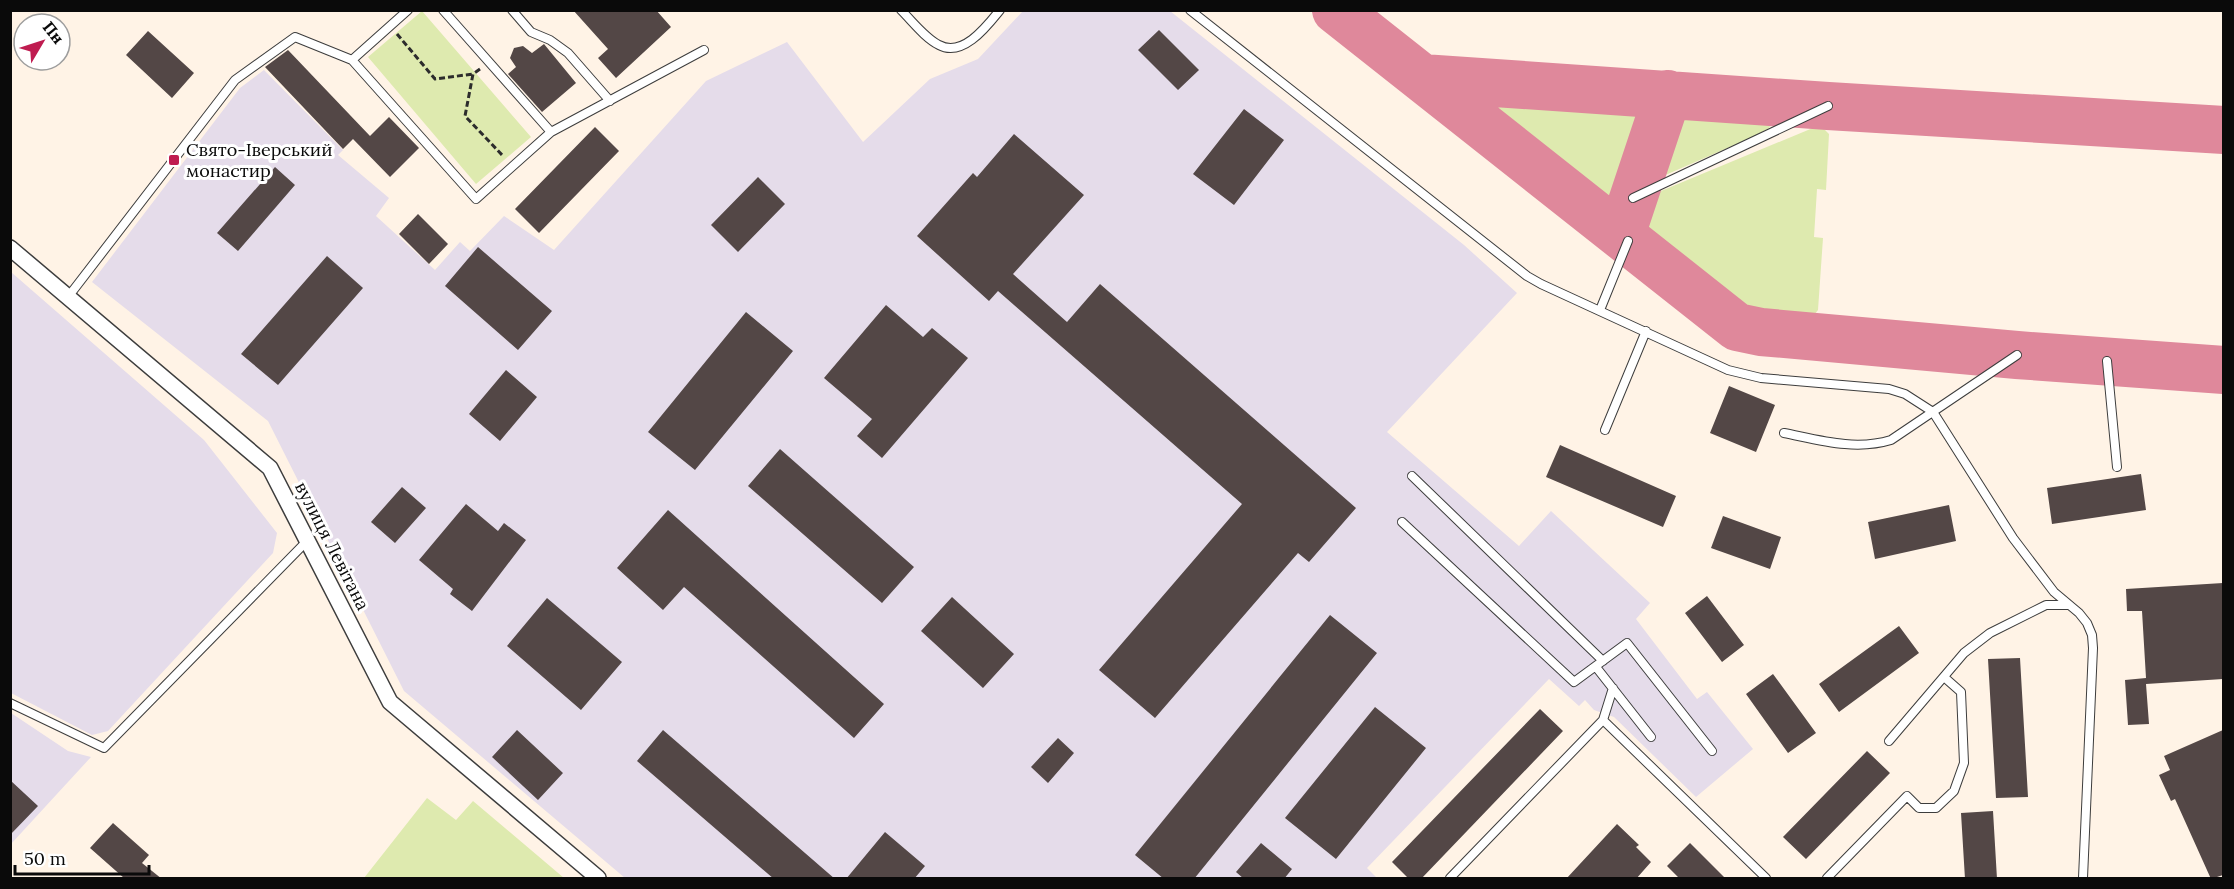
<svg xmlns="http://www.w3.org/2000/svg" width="2234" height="889" font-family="Lora,serif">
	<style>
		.industrial { fill: #e5dcea }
		.green { fill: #deeaaf }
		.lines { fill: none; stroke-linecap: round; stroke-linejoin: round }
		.taxiway { stroke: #df889b; stroke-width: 48 }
		.building { fill: #534746 }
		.lane-casing { stroke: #3d3d3d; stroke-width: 10 }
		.street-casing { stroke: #3d3d3d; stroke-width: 18 }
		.path { stroke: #2c2c2c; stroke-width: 3; stroke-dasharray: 6 3; stroke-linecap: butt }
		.lane { stroke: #fff; stroke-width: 8 }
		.street { stroke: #fff; stroke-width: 15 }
		.poi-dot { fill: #bf1c50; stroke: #fff; stroke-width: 2 }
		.labels { text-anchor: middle; stroke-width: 6; stroke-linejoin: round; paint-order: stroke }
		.poi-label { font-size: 18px; fill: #0a0a0a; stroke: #fff; text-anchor: start }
		.street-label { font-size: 18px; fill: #0a0a0a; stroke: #fff }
	</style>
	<rect width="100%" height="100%" fill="#fff3e6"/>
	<!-- industrial -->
	<path class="industrial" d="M1023,11h147l294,234 53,48 -130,139 132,114 32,-35 99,92 -14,16 61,80 10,-7 46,57 -57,48 -82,-80 -20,-7 -9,-10 -6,6 -30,-27 -182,189 10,10h-752l-221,-187 -136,-270 -176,-139 148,-194 24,-18 79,80 -5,5 51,43 -13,18 59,54 25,-28 10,9 34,-35 50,34 152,-169 81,-39 76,100 67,-63 48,-20z
		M11,272l193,168 73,93 -4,20 -165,178 -16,4 -81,-42z
		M11,713l57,38 23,6 -80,87z"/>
	<!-- green -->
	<path class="green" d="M422,11l109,126 -55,47 -108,-127z
		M1482,100l166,11 -31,90 -7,2 -12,-4 -119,-94z
		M1676,114l99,5 -6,9 -14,8 -101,44z
		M1820,125l9,9 -3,56 -9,-1 -3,48 9,1 -5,72 -9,11 -55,-5 -19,-9 -96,-75 12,-33 10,-8z
		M427,798l29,22 17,-19 91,77h-200z"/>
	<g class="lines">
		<!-- taxiway -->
		<path class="taxiway" d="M1336,10l401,317 24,5 256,23 207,15
			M1422,78l406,28 396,24
			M1621,235l47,-141"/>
	</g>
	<!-- building -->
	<path class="building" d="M573,10h83l15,17 -55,51 -18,-20 10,-9z
		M1159,30l40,40 -21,20 -40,-40z
		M148,31l46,42 -22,25 -46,-43z
		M544,44l32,39 -34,29 -34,-38 8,-7 -6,-9 4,-10 9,-2 9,7z
		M288,50l82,86 19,-19 30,31 -29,29 -37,-38 -10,10 -78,-82z
		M1244,109l40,31 -50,65 -41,-31z
		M595,127l24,24 -80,82 -24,-24z
		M1014,134l70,61 -71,79 54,48 33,-38 256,224 -47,54 -11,-9 -143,165 -56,-48 143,-166 -244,-213 -9,10 -72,-65 56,-63 4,4z
		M275,167l20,18 -57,66 -21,-18z
		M758,177l27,27 -47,48 -27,-27z
		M418,214l30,30 -19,20 -30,-30z
		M478,247l74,64 -34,39 -73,-64z
		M327,256l36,32 -85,97 -37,-31z
		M886,305l37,32 9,-9 36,30 -86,100 -25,-22 15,-17 -48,-41z
		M746,312l47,39 -98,119 -47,-38z
		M506,370l31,27 -37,44 -31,-27z
		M1729,386l46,19 -19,47 -46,-19z
		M1560,445l116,51 -13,31 -117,-50z
		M780,449l134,118 -32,36 -134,-117z
		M2141,474l5,36 -94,14 -5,-36z
		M402,487l24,21 -31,35 -24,-21z
		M466,504l32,27 6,-8 22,17 -54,71 -22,-17 3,-5 -34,-29z
		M1949,505l7,36 -81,18 -7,-37z
		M668,510l216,194 -30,34 -170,-151 -21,23 -46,-42z
		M1723,516l58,21 -11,32 -59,-21z
		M2223,583v96l-77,5 3,40 -21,1 -3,-45 21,-2 -4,-67h-15l-1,-22z
		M1707,596l37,49 -22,17 -37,-49z
		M952,597l62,57 -31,34 -62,-57z
		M547,598l75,64 -41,48 -74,-64z
		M1330,615l47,38 -183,226h-30l-29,-24z
		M1899,626l20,27 -80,59 -20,-28z
		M2020,658l8,139 -32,1 -8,-139z
		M1773,674l43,59 -28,20 -42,-59z
		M1375,707l51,41 -90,111 -51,-41z
		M1540,709l23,22 -142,148h-12l-17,-17z
		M517,730l46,43 -25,27 -46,-43z
		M663,730l172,149h-61l-137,-118z
		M2223,730v145l-12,4 -36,-80 -4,2 -12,-26 11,-5 -6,-14z
		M1058,738l16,15 -26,30 -17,-16z
		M1867,751l23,22 -84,86 -23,-22z
		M10,780l28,26 -28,29z
		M1993,811l4,68h-32l-4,-66z
		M113,823l36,32 -7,8 20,16 -38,-1 -34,-30z
		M1617,824l22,21 -3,2 15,15 -15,17h-70z
		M885,832l40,34 -11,13h-68z
		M1261,843l31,26 -8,10h-40l-8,-7z
		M1690,843l36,36h-46l-13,-13z"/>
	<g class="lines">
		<!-- lane casing -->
		<g class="lane-casing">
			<path id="lane" d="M512,10l19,22 19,8 18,13 42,48
				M901,10c12,12 24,28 38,35 24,13 48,-19 61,-35
				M1190,10l337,266 14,8 187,86 33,8 128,11 16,5 28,18 80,126 41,54 25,21 8,10 5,12 1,13 -10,230
				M352,60l56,-50
				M551,132l153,-82
				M1633,198l195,-92
				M68,297l167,-217 60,-43 57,23 124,139 75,-67 -108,-122
				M1600,310l28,-69
				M2107,361l10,106
				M1605,430l41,-99
				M1784,433c35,7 71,18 107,7l126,-85
				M1412,476l191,185
				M1402,522l172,160 53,-39 85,108
				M1596,667l55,70
				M10,703l94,45 203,-207
				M1603,720l10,-32
				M1889,741l75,-88 26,-20 56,-28h22
				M1450,878l153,-158 163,158
				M1827,878l80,-82 12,12h17l18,-17 10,-28 -3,-71 -17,-15"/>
		</g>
		<!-- street casing -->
		<g class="street-casing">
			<path id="street" d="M10,248l260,220 120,234 208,176"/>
		</g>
		<!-- path -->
		<path class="path" d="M397,34l38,45 38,-5
			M480,69l-7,5 -8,42 39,41"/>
		<!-- lane -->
		<use href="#lane" class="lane"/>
		<!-- street -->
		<use href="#street" class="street"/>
	</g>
	<!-- markers -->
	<rect class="poi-dot" x="168" y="154" width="12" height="12" rx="3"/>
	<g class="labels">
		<!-- poi labels -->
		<g class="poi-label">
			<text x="186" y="156">Свято-Іверський<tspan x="186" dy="21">монастир</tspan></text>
		</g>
		<!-- street labels -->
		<g class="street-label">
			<text transform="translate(332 546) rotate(63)" y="6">вулиця Левітана</text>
		</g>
	</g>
	<!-- border -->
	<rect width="2234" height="889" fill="none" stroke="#0a0a0a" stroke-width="24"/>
	<!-- north arrow -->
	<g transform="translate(42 42) rotate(51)"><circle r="28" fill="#ffffff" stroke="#9d9d9d" stroke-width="1.5"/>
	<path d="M0-4.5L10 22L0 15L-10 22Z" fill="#bf1c50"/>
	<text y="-9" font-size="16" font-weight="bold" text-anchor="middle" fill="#0a0a0a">Пн</text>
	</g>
	<!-- scale -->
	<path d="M15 865v9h134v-9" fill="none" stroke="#0a0a0a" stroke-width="3"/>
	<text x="24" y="865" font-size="18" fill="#0a0a0a" stroke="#ffffff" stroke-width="4.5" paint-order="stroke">50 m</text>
</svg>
